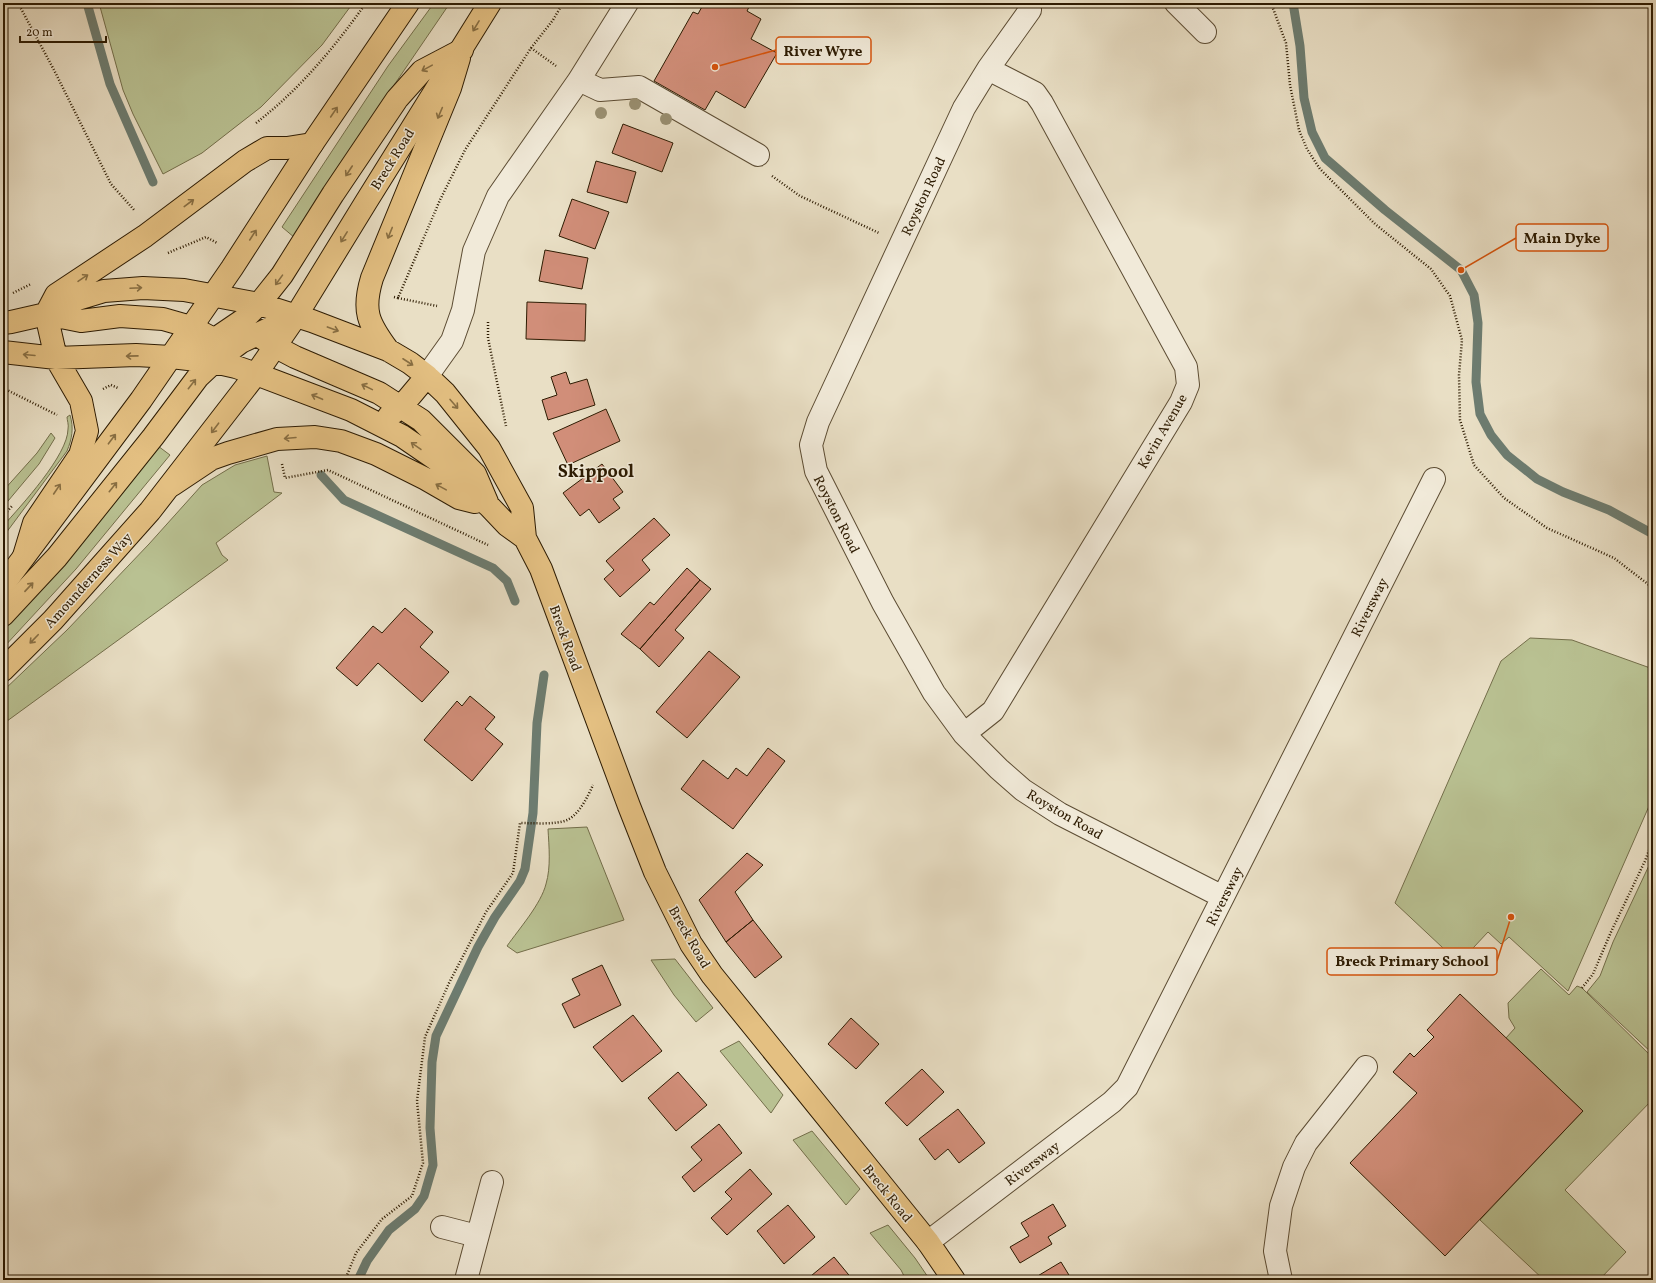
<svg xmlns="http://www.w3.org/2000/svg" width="1656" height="1283" font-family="Vollkorn,serif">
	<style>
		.green { fill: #b9c192; stroke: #736e4a }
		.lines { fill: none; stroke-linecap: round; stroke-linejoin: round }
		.stream { stroke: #6d7c70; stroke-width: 9 }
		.building { fill: #d18e79; stroke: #2d1b02 }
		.minor-casing { stroke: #5c4c33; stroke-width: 24 }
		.major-casing { stroke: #2d1b02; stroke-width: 24 }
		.highway-casing { stroke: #2d1b02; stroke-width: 24 }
		.path { stroke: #2d1b02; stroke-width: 2.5; stroke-dasharray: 1 2; stroke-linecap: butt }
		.minor { stroke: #f1ead9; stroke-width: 22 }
		.major { stroke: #e4c082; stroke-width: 22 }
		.highway { stroke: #e4c082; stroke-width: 22 }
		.tree { fill: #998f71 }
		.oneway { stroke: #886e42 }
		.labels { text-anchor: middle; stroke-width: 3; stroke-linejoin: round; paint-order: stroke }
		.street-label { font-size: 14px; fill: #2d1b02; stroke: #f1ead9 }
		.district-label { font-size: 18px; font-weight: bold; fill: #2d1b02; stroke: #f1ead9 }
		.leader { fill: none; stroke: #d5530b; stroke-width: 1.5 }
		.callout-dot { fill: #d5530b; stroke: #f1ead9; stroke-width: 1.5 }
		.callout { fill: #f1ead9; stroke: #d5530b; stroke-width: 1.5 }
		.callout-label { font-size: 15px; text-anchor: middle; font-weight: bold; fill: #2d1b02 }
	</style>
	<rect width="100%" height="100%" fill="#e9dfc5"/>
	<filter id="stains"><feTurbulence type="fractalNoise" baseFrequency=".005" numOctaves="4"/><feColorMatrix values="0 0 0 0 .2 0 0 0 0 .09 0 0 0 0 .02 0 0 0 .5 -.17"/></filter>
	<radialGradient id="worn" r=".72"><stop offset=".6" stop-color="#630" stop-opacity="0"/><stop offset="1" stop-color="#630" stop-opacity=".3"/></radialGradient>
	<!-- green -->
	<path class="green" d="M99,3h254l-31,42 -61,62 -59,46 -39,21 -30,-60 -10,-24z
		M434,3h16l-103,151 -52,84 -13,-11 106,-161z
		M70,415c4,13 2,24 -3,36l-64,86v-11c18,-20 65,-71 65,-97 1,-4 -1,-9 -1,-12z
		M51,433l4,5 -16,26 -36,43v-16l34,-38z
		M158,446l12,9 -94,114 -73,79v-18l30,-33z
		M267,456l7,36 8,1 -66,50 6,12 6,5 -225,164v-33l64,-61 82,-86 53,-59 33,-20z
		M1530,638l42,2 81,29v128l-85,194 -59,-54 -8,7 -13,-12 -29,31 -64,-60 106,-242z
		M587,827l37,93 -107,33 -10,-7c12,-17 34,-42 39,-62 5,-17 3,-37 2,-55z
		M1653,857v197l-66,-62 13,-16 13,-34z
		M675,959l38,49 -17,14 -22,-27 -23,-35z
		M1541,969l28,26 8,-9 5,2 71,70v41l-88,91 61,62 -27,28h-55l-64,-60 103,-109 -77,-73 9,-10 -6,-10 -1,-15z
		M739,1041l44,54 -12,18 -51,-62z
		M812,1131l48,58 -14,16 -53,-65z
		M888,1225l27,33 15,22h-24l-5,-10 -31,-37z"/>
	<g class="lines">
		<!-- stream -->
		<path class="stream" d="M87,3l23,81 43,98
			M1293,3l7,43 4,52 8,34 13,26 60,52 76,60 13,25 4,28 -2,59 4,32 11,21 16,20 30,24 26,13 46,18 44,24
			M321,475l23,25 149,68 14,13 8,20
			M358,1280l9,-19 22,-31 26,-21 9,-13 9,-31 -3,-37 2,-66 4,-26 42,-89 17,-30 25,-36 5,-12 8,-56 4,-90 7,-48"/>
	</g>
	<!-- building -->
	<path class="building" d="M704,3h47l-4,8 14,8 -10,20 26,14 -32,55 -29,-17 -11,19 -51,-29 39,-69 5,2z
		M623,124l50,19 -11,29 -50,-19z
		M596,161l40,11 -9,31 -40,-11z
		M572,199l37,13 -14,37 -36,-13z
		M545,250l43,8 -6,31 -43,-8z
		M527,302l59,2 -1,37 -59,-2z
		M566,372l4,12 17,-5 8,26 -47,15 -6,-20 15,-5 -6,-18z
		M606,409l14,32 -52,24 -15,-32z
		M602,464l21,28 -10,7 7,9 -21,15 -10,-14 -9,7 -17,-23z
		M654,518l16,17 -28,25 8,10 -30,27 -16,-18 10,-9 -8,-9z
		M687,568l13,12 -60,69 -19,-15 29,-32 4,3z
		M700,580l11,9 -36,41 9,8 -25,29 -19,-18z
		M405,608l28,24 -13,15 29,25 -27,30 -44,-39 -21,23 -21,-18 37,-42 9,7z
		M709,651l31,26 -53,61 -31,-26z
		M470,696l25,21 -10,12 18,15 -31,37 -48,-41 33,-39 5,5z
		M768,748l17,13 -52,68 -52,-40 22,-29 25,19 8,-11 11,8z
		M747,853l16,12 -28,27 18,28 -27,22 -27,-42z
		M753,920l29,37 -27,21 -29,-36z
		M602,965l19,40 -47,23 -12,-24 18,-9 -8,-16z
		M1460,994l123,117 -138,145 -95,-93 67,-70 -24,-21 17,-19 4,4 20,-20 -7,-7z
		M633,1015l29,36 -40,31 -29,-35z
		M851,1018l28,26 -23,25 -28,-25z
		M922,1069l22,23 -37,34 -22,-23z
		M678,1072l29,33 -31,26 -28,-33z
		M958,1109l27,34 -26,20 -11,-14 -13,11 -16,-21z
		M719,1124l23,29 -48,39 -12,-15 20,-17 -11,-13z
		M750,1169l22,25 -45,41 -16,-17 21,-19 -7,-7z
		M1053,1204l13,22 -18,11 4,7 -32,19 -10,-16 19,-11 -8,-13z
		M788,1205l27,32 -31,27 -27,-33z
		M834,1257l19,23h-47z
		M1061,1262l11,18h-41z"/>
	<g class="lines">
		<!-- minor casing -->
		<g class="minor-casing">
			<path id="minor" d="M1176,3l29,29
				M1030,10l-42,59 -24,39 -146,314 -7,23 5,26 67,132 51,90 30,41 35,35 24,21 37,24 163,83
				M579,80l21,10 39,-3 119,68
				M427,376l25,-35 11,-31 11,-59 24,-55 81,-116 48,-77
				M964,734l29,-23 188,-309 7,-17 -2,-18 -144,-264 -7,-10 -47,-24
				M442,1227l35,9
				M928,1242l184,-140 15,-15 307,-608
				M466,1280l26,-98
				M1281,1280l-6,-29 6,-45 13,-39 12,-24 60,-76"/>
		</g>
		<!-- major casing -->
		<g class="major-casing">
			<path id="major" d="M46,314l35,7 39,-5 43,3 28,8 17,9
				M3,323l8,-1 35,-8 25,-13 33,-10 39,-3 41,2 75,14 53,17 76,29 22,13 17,13 18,17 44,55 33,60 3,30 16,31 88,237 26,66 36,72 21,31 216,267 26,38
				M259,336l17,11 19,10 84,36 42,27 54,54 12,28
				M388,350c-20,-27 -26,-39 -16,-72l78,-190 9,-30
				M3,352l53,6 80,-3 35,2 43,5 22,5 20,7 95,36 51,26 35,24 52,46 18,19 18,13
				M174,356l41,-17 28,-19 16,-16 23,-29 51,-81 64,-95 25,-28 40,-21
				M389,416l12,-9 26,-31
				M172,485l39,-26 17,-6 49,-14 38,-2 26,4 35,13 50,25 33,19 16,4
				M24,556l10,-33 46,-68 7,-24 -6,-30 -25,-43 -10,-44 10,-19 89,-59 100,-75 22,-13h20l25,-4
				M3,615l54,-58 96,-120 45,-60 16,-15 27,-20 55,-26"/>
		</g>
		<!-- highway casing -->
		<g class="highway-casing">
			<path id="highway" d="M3,585l138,-185 91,-132 80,-124 96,-141
				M3,670l50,-50 97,-109 106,-137 40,-58 70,-114 124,-199"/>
		</g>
		<!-- path -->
		<path class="path" d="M18,3l36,67 57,114 24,27
			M1271,3l15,40 4,42 9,45 8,19 13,20 55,55 56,45 19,27 12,44 -3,35 1,45 14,45 30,33 43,30 67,30 39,30
			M531,48l25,18
			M256,123c44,-34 78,-75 110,-120
			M772,176l28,20 79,37
			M180,248l26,-11 11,6
			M168,253l11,-5
			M13,293l18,-9
			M394,297l4,1 42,-98 25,-50 66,-102 22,-28 10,-17
			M398,298l39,8
			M488,322v16l18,88
			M111,385l7,3
			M3,388l54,27
			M103,389l8,-4
			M282,464l3,14 43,-8 160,75
			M3,516l9,-10
			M1582,988l11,-14 18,-42 34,-71 8,-21
			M345,1280l11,-27 26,-34 30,-23 11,-33 -6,-62 8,-64 24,-54 37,-71 27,-39 7,-50c12,0 36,2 47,-3 12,-5 21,-24 26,-35"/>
		<!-- minor -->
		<use href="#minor" class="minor"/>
		<!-- major -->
		<use href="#major" class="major"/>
		<!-- highway -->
		<use href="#highway" class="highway"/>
	</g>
	<!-- trees -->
	<g class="tree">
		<circle cx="635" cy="104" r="6"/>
		<circle cx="601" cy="113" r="6"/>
		<circle cx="666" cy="119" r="6"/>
	</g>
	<!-- one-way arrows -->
	<defs><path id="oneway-shaft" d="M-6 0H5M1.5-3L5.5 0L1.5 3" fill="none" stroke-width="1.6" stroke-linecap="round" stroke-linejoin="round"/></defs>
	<g class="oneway">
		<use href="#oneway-shaft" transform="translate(476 26) rotate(121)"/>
		<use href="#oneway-shaft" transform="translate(427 68) rotate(151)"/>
		<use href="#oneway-shaft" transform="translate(334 112) rotate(-56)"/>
		<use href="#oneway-shaft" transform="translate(440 113) rotate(113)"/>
		<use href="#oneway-shaft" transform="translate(349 171) rotate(123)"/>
		<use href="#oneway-shaft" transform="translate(189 203) rotate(-37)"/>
		<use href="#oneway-shaft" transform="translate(390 233) rotate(112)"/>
		<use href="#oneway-shaft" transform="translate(253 235) rotate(-57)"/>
		<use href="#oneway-shaft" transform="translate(344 237) rotate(122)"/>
		<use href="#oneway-shaft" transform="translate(83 278) rotate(-34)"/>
		<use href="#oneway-shaft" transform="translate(279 280) rotate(126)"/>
		<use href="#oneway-shaft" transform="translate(136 288) rotate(-3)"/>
		<use href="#oneway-shaft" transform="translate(333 329) rotate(20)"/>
		<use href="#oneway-shaft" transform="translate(29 355) rotate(-175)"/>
		<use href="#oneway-shaft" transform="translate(132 356) rotate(179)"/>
		<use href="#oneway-shaft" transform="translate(408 362) rotate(33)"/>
		<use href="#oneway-shaft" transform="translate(192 384) rotate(-52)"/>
		<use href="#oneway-shaft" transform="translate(367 387) rotate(-154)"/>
		<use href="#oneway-shaft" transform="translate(317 397) rotate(-157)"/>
		<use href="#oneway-shaft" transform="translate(454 404) rotate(49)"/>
		<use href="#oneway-shaft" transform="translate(215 428) rotate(127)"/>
		<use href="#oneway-shaft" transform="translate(290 438) rotate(175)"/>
		<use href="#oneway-shaft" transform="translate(112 439) rotate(-53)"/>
		<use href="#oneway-shaft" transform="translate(416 446) rotate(-145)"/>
		<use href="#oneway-shaft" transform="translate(113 487) rotate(-51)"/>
		<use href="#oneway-shaft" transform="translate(441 487) rotate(-151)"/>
		<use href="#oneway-shaft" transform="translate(57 489) rotate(-56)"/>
		<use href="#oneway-shaft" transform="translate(29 587) rotate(-47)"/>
		<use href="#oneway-shaft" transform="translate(34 639) rotate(134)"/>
	</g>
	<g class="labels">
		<!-- street labels -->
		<g class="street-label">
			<text transform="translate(392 159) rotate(-58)" y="5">Breck Road</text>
			<text transform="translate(923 196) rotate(-65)" y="5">Royston Road</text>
			<text transform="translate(1162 431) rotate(-60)" y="5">Kevin Avenue</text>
			<text transform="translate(837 514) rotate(63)" y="5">Royston Road</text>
			<text transform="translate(88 580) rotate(-48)" y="5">Amounderness Way</text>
			<text transform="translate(1369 607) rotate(-63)" y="5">Riversway</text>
			<text transform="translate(566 638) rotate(70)" y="5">Breck Road</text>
			<text transform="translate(1065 814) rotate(30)" y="5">Royston Road</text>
			<text transform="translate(1224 896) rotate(-63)" y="5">Riversway</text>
			<text transform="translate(690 937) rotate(60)" y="5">Breck Road</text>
			<text transform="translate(1032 1163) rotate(-37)" y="5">Riversway</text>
			<text transform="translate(888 1193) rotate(51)" y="5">Breck Road</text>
		</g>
		<!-- district labels -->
		<g class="district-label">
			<text x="596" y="477">Skippool</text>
		</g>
	</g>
	<!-- callouts -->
	<path class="leader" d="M715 67L776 50M1461 270L1516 238M1511 917L1497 961"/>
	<g class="callout-dot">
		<circle cx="715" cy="67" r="4"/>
		<circle cx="1461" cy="270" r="4"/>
		<circle cx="1511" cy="917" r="4"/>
	</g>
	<g class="callout">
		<rect x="776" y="37" width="95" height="27" rx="4"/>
		<rect x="1516" y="224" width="92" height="27" rx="4"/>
		<rect x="1327" y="948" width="170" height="27" rx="4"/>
	</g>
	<g class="callout-label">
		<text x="823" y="56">River Wyre</text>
		<text x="1562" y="243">Main Dyke</text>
		<text x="1412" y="966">Breck Primary School</text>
	</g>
	<!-- margin -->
	<rect width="1656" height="1283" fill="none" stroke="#e9dfc5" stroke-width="16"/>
	<rect x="4" y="4" width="1648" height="1275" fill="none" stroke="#2d1b02" stroke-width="2"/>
	<rect x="8" y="8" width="1640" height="1267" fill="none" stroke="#2d1b02"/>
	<!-- scale -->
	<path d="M20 36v6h86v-6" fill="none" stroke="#2d1b02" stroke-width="2"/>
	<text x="26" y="36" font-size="12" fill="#2d1b02" stroke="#f1ead9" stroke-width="3" paint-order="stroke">20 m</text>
	<rect width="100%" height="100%" filter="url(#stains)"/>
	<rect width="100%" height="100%" fill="url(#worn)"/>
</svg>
